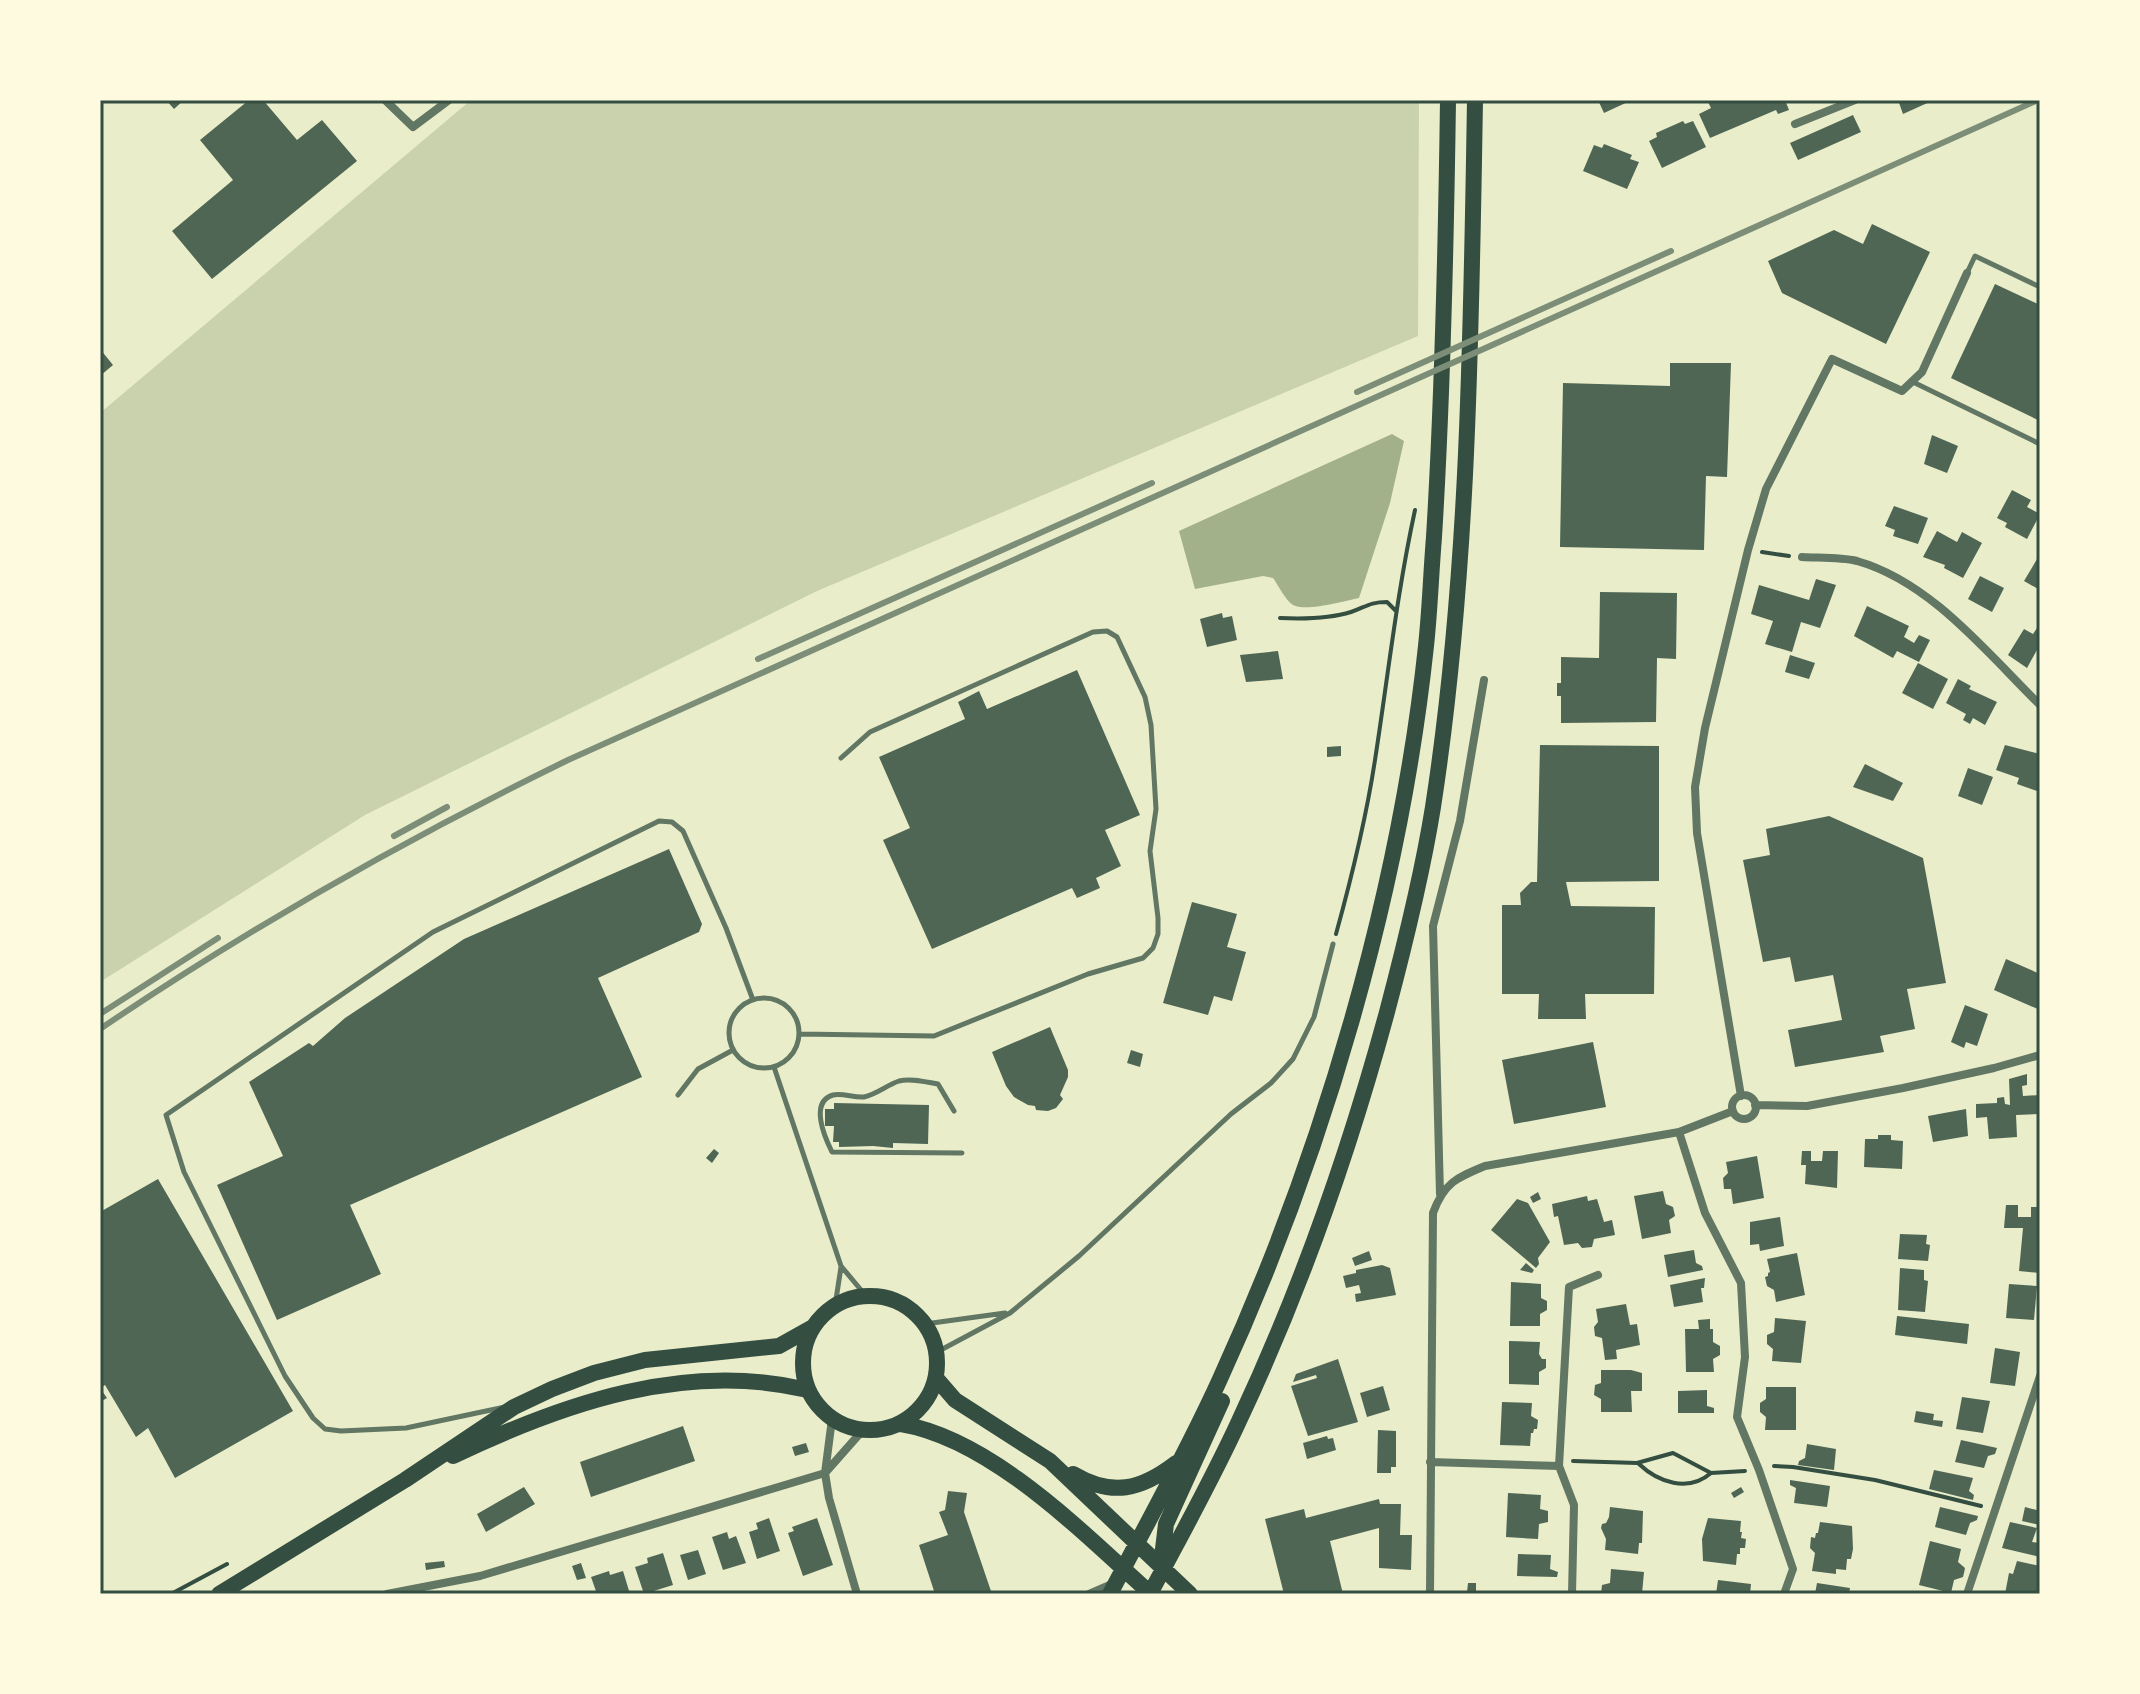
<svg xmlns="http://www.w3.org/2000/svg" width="2140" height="1694" font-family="'IBM Plex Sans',sans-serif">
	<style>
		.green { fill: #cad2ad }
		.water { fill: #a3b18a }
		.building { fill: #4f6655 }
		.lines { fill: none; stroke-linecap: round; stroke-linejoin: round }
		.path { stroke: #344e41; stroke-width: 4 }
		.service { stroke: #617663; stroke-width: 5 }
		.minor { stroke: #617663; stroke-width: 8 }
		.primary { stroke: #344e41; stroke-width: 16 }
		.rail { stroke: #7c8e77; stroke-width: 6 }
		.neatline { fill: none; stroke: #344e41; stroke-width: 3 }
	</style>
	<rect width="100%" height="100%" fill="#e9edc9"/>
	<!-- green -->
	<path class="green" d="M471,100h948l-1,236 -601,255 -452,224 -265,167v-569z"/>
	<!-- water -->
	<path class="water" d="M1392,434l12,7 -14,62 -31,95c-15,3 -53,14 -66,7 -8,-5 -14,-19 -20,-27l-10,-2 -68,13 -16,-58z"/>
	<!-- building -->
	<path class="building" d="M166,100h18l-10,9z
		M249,100h14l34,40 25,-20 35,41 -145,118 -40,-48 61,-51 -33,-40z
		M1598,100h34l-28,13z
		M1707,100h78l4,10 -11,4 -2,-4 -66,28 -11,-24 12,-6z
		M1898,100h36l-31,14z
		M1853,115l8,17 -63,28 -8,-17z
		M1683,121l2,3 8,-3 13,26 -44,21 -13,-27 8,-4 -1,-4z
		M1604,144l28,11 -2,4 9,3 -12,27 -44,-18 11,-26 8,3z
		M1872,224l58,28 -44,92 -104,-51 -14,-32 66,-31 29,14z
		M1995,284l45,21v116l-89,-43z
		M100,349l13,16 -13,11z
		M1670,363h61l-4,114 -21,-1 -2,74 -144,-3 3,-164 107,3z
		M1932,435l26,11 -11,27 -23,-9z
		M2012,490l19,10 -4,7 13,7 -13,25 -22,-12 2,-4 -10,-5z
		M1894,506l34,12 -10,26 -25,-8 2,-6 -10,-4z
		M1937,531l20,11 5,-10 20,11 -19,35 -19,-10 1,-3 -22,-8z
		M2040,554v36l-16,-9z
		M1980,576l24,12 -12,24 -24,-13z
		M1816,579l20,6 -16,43 -19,-6 -9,30 -27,-8 8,-23 -22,-7 8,-29 50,15z
		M1600,592l77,1 -1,66 -19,-1 -1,64 -95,1v-27h-4v-13h4v-26l38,1z
		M1867,606l42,20 -5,11 10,6 5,-8 11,5 -11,22 -22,-11 -4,7 -39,-22z
		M1222,613l1,5 9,-2 5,24 -30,7 -7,-28z
		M2037,628l3,3v18l-2,-1 -11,20 -19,-13 16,-26 9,5z
		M1278,651l5,28 -37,3 -6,-27z
		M1790,655l25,8 -6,16 -24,-7z
		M1918,663l30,16 -15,30 -31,-16z
		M1077,670l63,145 -35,15 16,36 -25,12 4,10 -23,10 -5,-10 -140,61 -49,-109 27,-12 -31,-71 86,-38 -7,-17 21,-11 8,18z
		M1958,679l13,7 -2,3 28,13 -12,23 -12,-7 -3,6 -7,-4 3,-6 -20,-11z
		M1540,745l119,1v135l-93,1 5,24 84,1 -1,87h-69l1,25h-48l1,-25h-37v-89h19l-1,-12 11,-11h6z
		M2005,745l35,9v38l-23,-8 2,-6 -23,-8z
		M1341,746v10l-14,1v-10z
		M1865,764l38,19 -10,18 -40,-14z
		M1968,768l25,9 -11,28 -24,-9z
		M1829,816l94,42 23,125 -39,6 8,40 -35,7 4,16 -89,15 -7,-37 54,-10 -9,-45 -38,7 -5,-25 -27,5 -20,-102 27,-5 -4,-26z
		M669,849l33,75 -3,8 -101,46 44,99 -292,128 31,69 -104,46 -60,-135 66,-29 -34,-74 60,-39 4,3 32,-28 119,-79z
		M1192,902l45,12 -10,33 19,5 -14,49 -18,-5 -6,19 -45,-12z
		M2006,959l34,15v36l-46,-20z
		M1965,1005l23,9 -11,32 -11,-4 -2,6 -13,-6z
		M1050,1027l18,43v7l-8,18 3,4 -7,9 -8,3 -12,-1 -1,-4 -7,-1 -14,-8 -8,-11 -14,-34z
		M1593,1042l13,65 -92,17 -12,-64z
		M1131,1050l12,4 -3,13 -13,-4z
		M2027,1074v11l-5,1 1,10 17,-1v19l-24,1 1,22 -28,2 -2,-22 -11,1v-14l21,-1v-5l7,-1 1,7 5,1 -1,-26z
		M834,1103l95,2 -1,39 -35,-1v5l-20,-2 -34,1v-5h-6l1,-16h-9v-17h9z
		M1966,1109l2,27 -35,6 -5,-26z
		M1878,1135h13v5l12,1 -1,28 -38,-2 1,-28h13z
		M714,1149l5,4 -7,10 -6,-5z
		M1802,1151h9v10h11l1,-10h15l-1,37 -32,-4 1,-19h-5z
		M1757,1156l7,42 -31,6 -2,-15h-7l-1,-11 5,-5 -2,-11z
		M158,1179l135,232 -118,67 -27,-50 -12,9 -31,-52 -5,3 7,10 -7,4v-190z
		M1663,1191l3,13 7,3 2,9 -6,4 2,13 -29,6 -8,-43z
		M1538,1192l3,7 -8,4 -3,-6z
		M1587,1196l1,5 9,-2 7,23 8,-2 3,15 -21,4 -2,8 -10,1 -4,-5 -14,2 -6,-29 -4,1 -2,-13z
		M1517,1199l11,4 22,39 -12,16 1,6 -3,4 -45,-38z
		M2006,1205h12v12h13v-10h9v66l-21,-2 4,-43h-19z
		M1780,1217l4,29 -24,5 -1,-7 -9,1v-23z
		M1900,1234l27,1 -1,9 4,1 -2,16 -30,-2z
		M1694,1250l2,13 6,3 1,4 -35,7 -4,-22z
		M1369,1251l3,9 -17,6 -3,-8z
		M1797,1253l8,42 -29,7 -2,-12 -7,-4 -2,-9 3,-1v-3l2,-1 -3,-13z
		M1526,1263l8,7 -2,3 -12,-3z
		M1382,1265l8,3 6,27 -40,7 -1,-8 6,-1 -2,-8 -13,3 -3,-12 13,-3v-3z
		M1900,1268l24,2v10l4,1 -3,31 -27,-2z
		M1705,1278l-1,10h-3l2,14 -29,5 -4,-22z
		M1511,1282l30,2v14l6,3v9l-7,4v12h-30z
		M2009,1284l28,2 -3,34 -28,-2z
		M1626,1304l4,21 7,-1 3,21 -24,5 1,9 -12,1 -3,-22 -7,-2 -1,-9 4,-5 -2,-13z
		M1897,1316l72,8 -2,20 -72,-9z
		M1775,1318l31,3 -5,42 -29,-2 1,-12 -6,-5v-9l7,-3z
		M1710,1319v10h3v13l7,4v9l-7,4 1,13h-28l-1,-43h14l-1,-9z
		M1509,1341l31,1 -1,12 3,5h4v9l-7,4v13l-30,-1z
		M1995,1348l25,4 -5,34 -25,-3z
		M1338,1359l20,63 -50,14 -17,-50 26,-8 -1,-3 -23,7 3,-8z
		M1601,1370h30l11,3v18h-11l1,21h-31v-13l-7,-4 1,-10 6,-2z
		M1383,1386l7,24 -23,7 -7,-24z
		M1766,1387h30v43h-31l1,-13 -6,-5v-9l6,-4z
		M1707,1390v16l7,2v5h-36v-22z
		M1962,1397l28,4 -7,32 -27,-4z
		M1502,1402l30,1 -1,13 7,4 -1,9h-3l-1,4h-2l-1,13 -30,-1z
		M1916,1411l18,3 -1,6 10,1 -1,6 -28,-5z
		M683,1426l12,35 -104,36 -11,-35z
		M1378,1430l18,1v36h-5v6h-14z
		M1327,1436l1,3 5,-1 3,12 -29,9 -4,-16z
		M1961,1440l36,8 -2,6 -7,2 -4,12 -29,-6z
		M806,1443l3,9 -14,4 -3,-9z
		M1807,1444l29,5 -2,21 -36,-5 1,-4 6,-3z
		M1934,1470l39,8 -4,13 5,4 -1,5 -44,-11z
		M1790,1480l40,6 -3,21 -33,-4 2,-15 -6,-3z
		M524,1487l11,17 -49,28 -9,-18z
		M1741,1487l3,5 -10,6 -3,-5z
		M948,1491l19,2 -3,19 28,82h-57l-16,-49 29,-10 -9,-23 6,-2z
		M1508,1493l33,2 -1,14 8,2v11l-9,2 -1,15 -32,-2z
		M1379,1499l1,5h21l-1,31h12l-1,35 -32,-2v-40l-49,13 13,53h-59l-19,-75 39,-10 2,9z
		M1610,1507l33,4 -1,32h-3l-1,11 -33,-4 1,-11 -5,-11 1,-4 4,-1 3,-6z
		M1940,1507l38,9 -1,4 -7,3 -4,12 -31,-8z
		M2025,1507l15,4v14l-18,-4z
		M769,1518l11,33 -23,8 -8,-27 9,-3 -2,-6z
		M817,1518l16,47 -30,11 -15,-43 6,-2 -2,-4z
		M1708,1518l33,3 -1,11h2l-1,6 5,1 -1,9h-5v6h-3l-1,11 -33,-4 -1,-22z
		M1820,1522l32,4 1,23 -2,10h-4l-1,11 -10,-1v5l-24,-3 3,-18 -5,-5 1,-11 4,1 1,-5h2z
		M2010,1522l27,6 -5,14 8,1v14l-38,-9z
		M727,1532l2,7 7,-3 10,27 -23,7 -11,-33z
		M1930,1541l31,8 -3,13 7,6 -1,5 -1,4 -9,3 -3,13 -32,-8z
		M698,1550l8,24 -18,6 -8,-25z
		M663,1553l10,32 -29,9 -9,-27 13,-4 -1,-5z
		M1518,1554l33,1 -1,14 8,3 -1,5 -40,-1z
		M444,1561l1,6 -19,3 -1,-7z
		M2017,1561l23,5 -2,26 -7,-1 -1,3h-25l4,-21 4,1z
		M581,1563l5,15 -9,2 -5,-14z
		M1611,1569l33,3 -2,22h-41l1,-9 8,-2z
		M609,1571l1,4 13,-4 7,23h-33l-6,-17z
		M1718,1580l33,4 -1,10h-34z
		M1468,1583h8v9h-9z
		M1817,1583l33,5 -1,6h-34z"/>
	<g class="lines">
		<!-- path -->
		<path class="path" d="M1762,552l27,4
			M1280,618c23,1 49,1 71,-6 15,-5 18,-10 36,-10l9,9
			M1336,934c16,-58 30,-115 39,-174 13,-84 22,-167 40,-250
			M1573,1461l64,2 36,-10 38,20 34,-2
			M1639,1464c19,18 49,29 72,9
			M1774,1466l19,1 82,13 106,26
			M171,1594l56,-30"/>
		<!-- service -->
		<path class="service" d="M1967,273l8,-17 65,31
			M1913,382l127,62
			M729 1033a35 35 0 1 1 70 0a35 35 0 1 1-70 0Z
			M800,1034l134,2 154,-62 55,-16 10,-10 5,-14v-16l-8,-67 6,-42 -5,-84 -6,-28 -28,-60 -10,-6 -14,1 -223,100 -29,26
			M774,1067l67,199 25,30
			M678,1095l20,-26 35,-19
			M954,1111l-16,-27c-12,-2 -27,-6 -39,-3 -12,4 -22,13 -35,16 -10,1 -21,-4 -31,-2 -24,7 -8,43 -1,57l130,1
			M835,1306l6,-39
			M925,1324l80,-11
			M937,1352l73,-39 69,-57 152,-142 40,-31 22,-24 21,-42 19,-73
			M505,1407l-99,21 -65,3 -16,-2 -12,-11 -28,-42 -101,-204 -18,-57 267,-183 226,-111 13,1 11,9 43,97 27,72"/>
		<!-- minor -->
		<path class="minor" d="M385,100l28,27 36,-27
			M1795,124l60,-24
			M1802,557c18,1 38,0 55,4 74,21 130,92 183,144
			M1732 1107a12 12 0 1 1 24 0a12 12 0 1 1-24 0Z
			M1741,1096l-44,-263 -2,-46 10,-59 43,-178 18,-61 66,-130 70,32 20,-19 45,-99
			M1755,1105l52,1 96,-18 91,-20 46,-13
			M1679,1132l26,81 36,70 4,74 -8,60 22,53 34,99 -9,25
			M1440,1194l-7,-268 27,-105 24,-141
			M832,1419l-7,54 4,25 28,96
			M1430,1462l129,4
			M387,1594l93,-18 345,-103 38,-43
			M1089,1594l23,-10
			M1430,1594l3,-381c11,-30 23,-35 52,-47l194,-34 54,-21
			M1572,1594l2,-89 -15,-39 10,-179 29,-12
			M1967,1594l73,-218"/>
		<!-- primary -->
		<path class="primary" d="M803 1363a67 67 0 1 1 134 0a67 67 0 1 1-134 0Z
			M936,1378l19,22 95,61 140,133
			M901,1424c91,15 183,110 250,170
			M453,1456c111,-53 232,-95 355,-66
			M1073,1474c39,23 68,16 103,-11
			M1161,1566l5,-42 56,-123
			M219,1594l186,-114 109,-73 38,-18 42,-16 51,-13 134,-14 34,-19
			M1110,1594c37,-71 77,-142 110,-215 103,-225 180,-488 206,-733 4,-37 5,-73 8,-109 9,-146 12,-291 14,-437
			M1150,1594c30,-57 62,-114 89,-173 62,-132 110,-269 148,-409 18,-68 35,-136 46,-205 36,-234 38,-472 42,-707"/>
		<!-- rail -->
		<path class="rail" d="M1357,392l314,-141
			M758,659l394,-176
			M394,836l53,-29
			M100,1014l118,-76
			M100,1029c149,-101 306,-190 468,-269l1470,-660"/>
	</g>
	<!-- border -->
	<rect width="2140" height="1694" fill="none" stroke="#fefae0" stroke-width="204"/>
	<rect x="102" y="102" width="1936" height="1490" class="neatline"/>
</svg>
